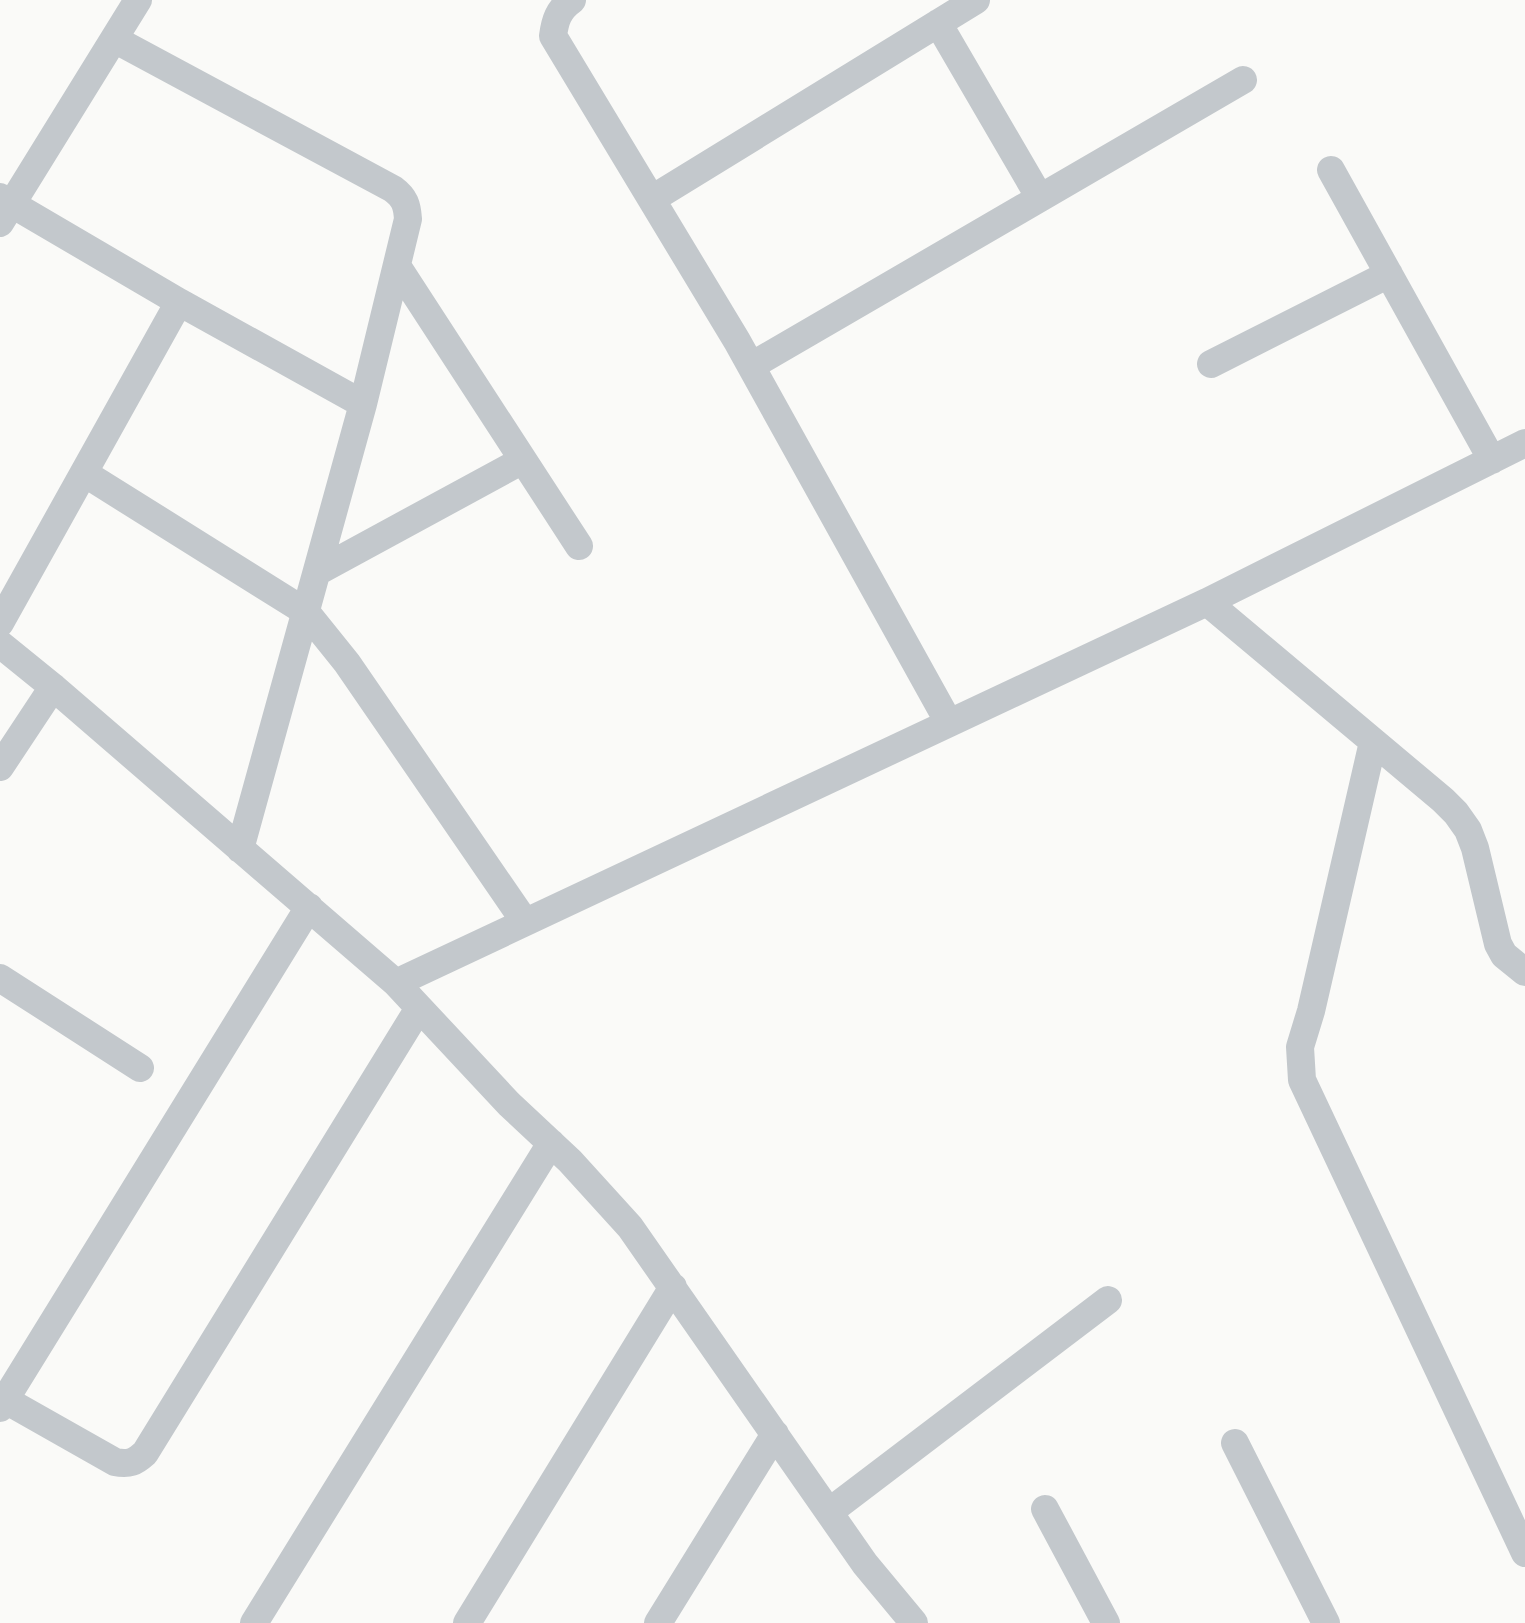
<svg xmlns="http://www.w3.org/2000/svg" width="1525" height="1623" font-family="Mulish,sans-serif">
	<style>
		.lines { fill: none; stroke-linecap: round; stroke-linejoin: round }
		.minor { stroke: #c3c8cc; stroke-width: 28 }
	</style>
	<rect width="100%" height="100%" fill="#fafaf8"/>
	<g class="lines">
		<!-- minor -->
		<path class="minor" d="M572,0c-14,10 -17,21 -19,36l184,305 212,382
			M938,23l102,175
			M114,39l279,150c12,9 14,16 15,30l-45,185 -123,445
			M1331,170l161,290
			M0,197l179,105 184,102
			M652,199l324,-199
			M0,223l138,-223
			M397,266l182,280
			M1211,364l178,-90
			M751,366l492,-286
			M84,473l222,139 41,51 178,259
			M317,572l206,-112
			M1207,602l236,198 13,13 12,17 7,18 23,96 6,11 21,17
			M0,623l179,-321
			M0,644l53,43 343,296 113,121 61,57 60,66 235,337 49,59
			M1373,742l-62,269 -11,36 2,33 223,473
			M0,767l53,-80
			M0,978l140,90
			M396,983l811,-381 318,-159
			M0,1397l115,65c14,3 20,0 30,-9l274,-445
			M0,1408l309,-501
			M1235,1443l91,180
			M1045,1509l61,114
			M829,1512l279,-212
			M254,1623l297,-480
			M467,1623l206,-336
			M658,1623l117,-189"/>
	</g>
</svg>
